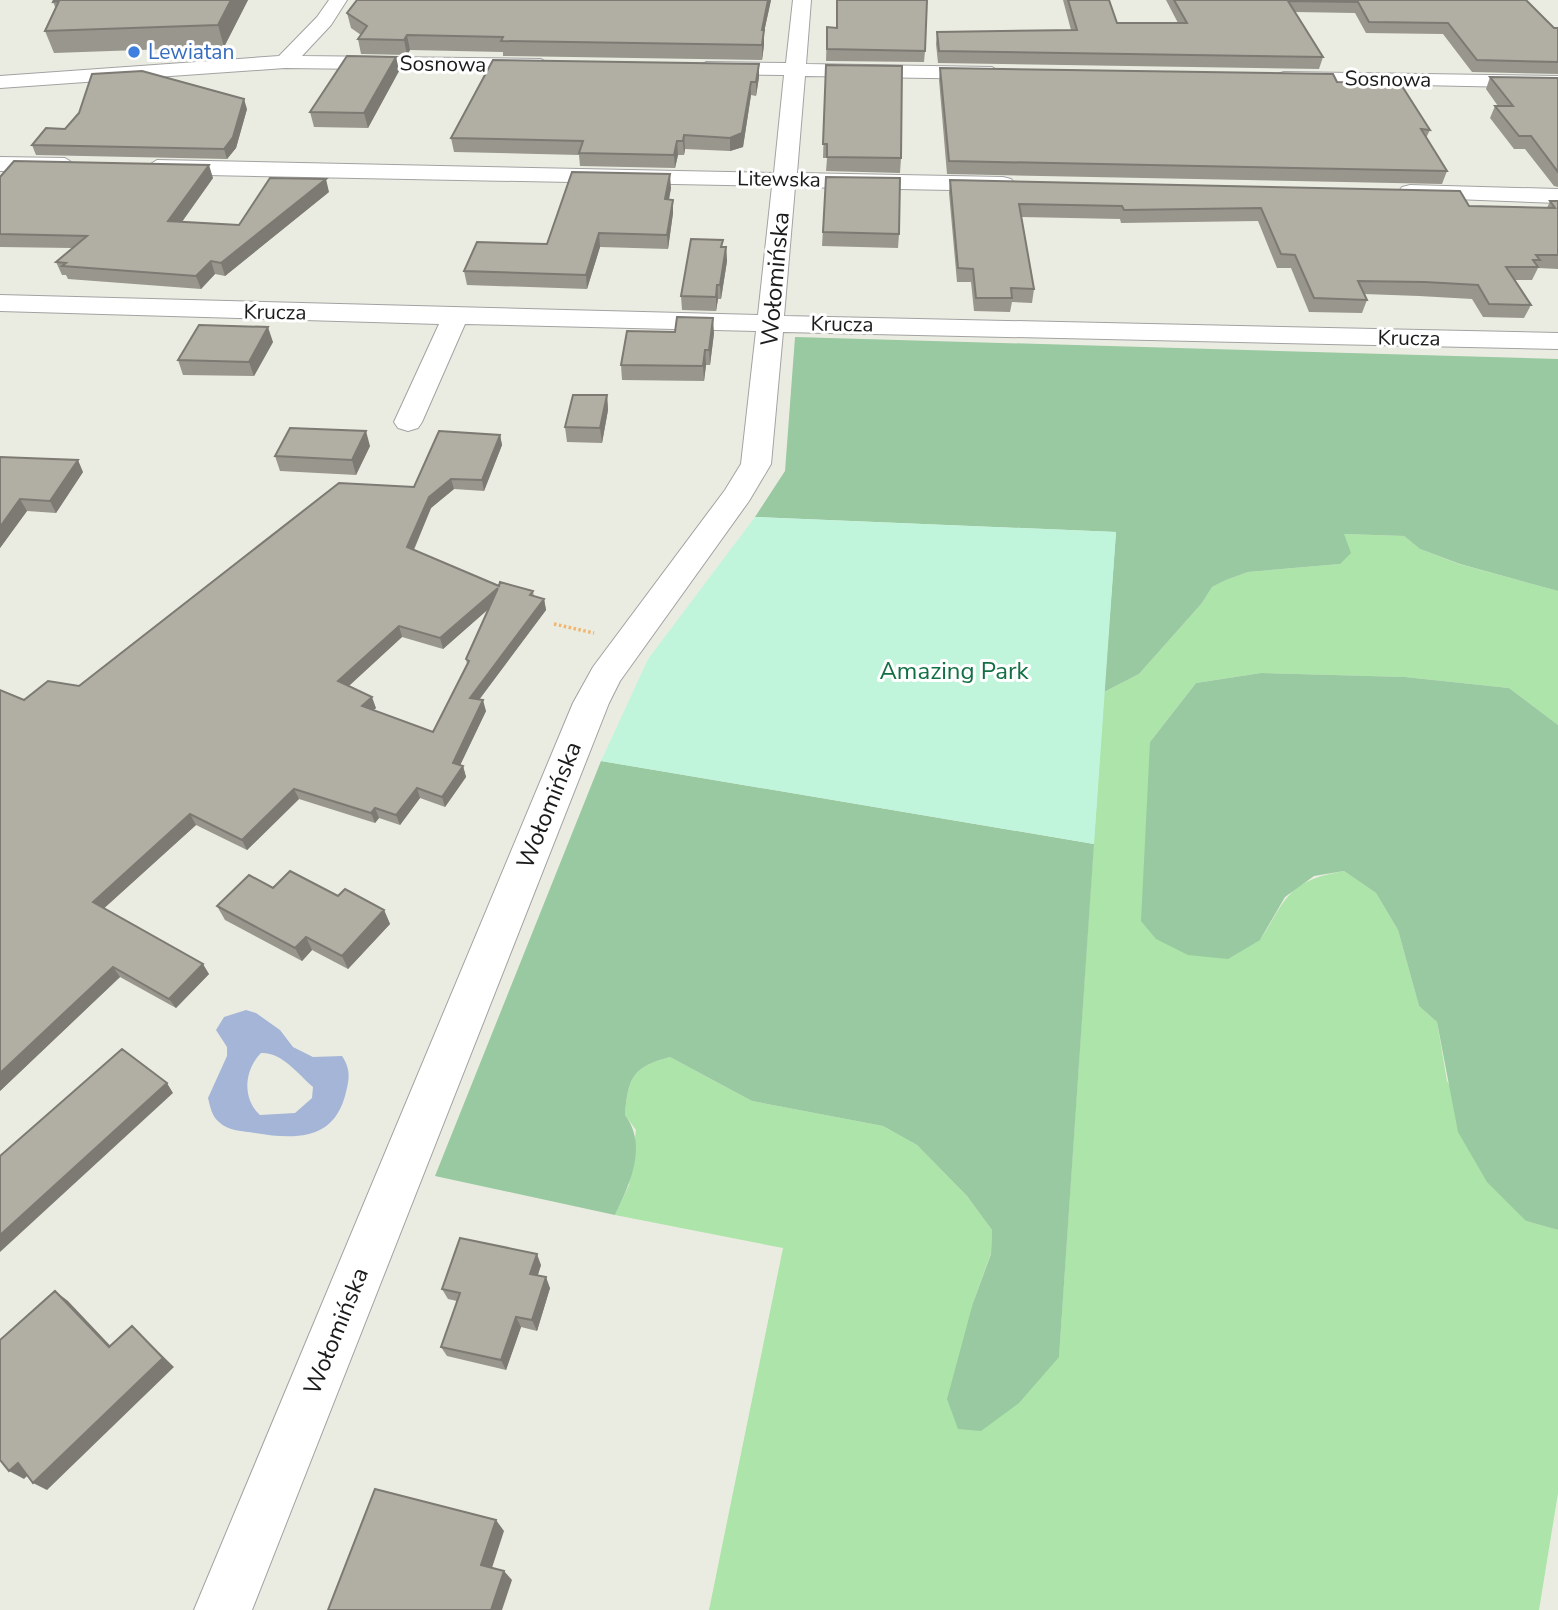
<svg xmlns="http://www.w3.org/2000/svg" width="1558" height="1610" font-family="'Nunito Sans',sans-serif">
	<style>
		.grass { fill: #ace4a9 }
		.forest { fill: #98c9a0 }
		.park { fill: #c0f5dc }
		.water { fill: #a4b5d7; fill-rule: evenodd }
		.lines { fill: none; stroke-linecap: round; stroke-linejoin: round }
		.minor-casing { stroke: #a2a2a2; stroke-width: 2 }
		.path { stroke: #f0b66f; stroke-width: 3.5; stroke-dasharray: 2.5 2.5; stroke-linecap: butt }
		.minor { fill: #fff; fill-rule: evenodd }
		.wall { fill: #98968d; fill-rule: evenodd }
		.shaded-wall { fill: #7c7a73 }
		.building { fill: #b1afa4; stroke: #7c7a73; stroke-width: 2; fill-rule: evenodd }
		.shop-dot { fill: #3f7fe0; stroke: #fff; stroke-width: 2.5 }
		.labels { text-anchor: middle; stroke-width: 6; stroke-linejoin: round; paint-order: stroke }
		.far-shop-label { font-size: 21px; fill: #366cbe; stroke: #fff; text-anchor: start }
		.far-street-label { font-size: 21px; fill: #1b1b1b; stroke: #fff }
		.street-label { font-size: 24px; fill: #1b1b1b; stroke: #fff }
		.park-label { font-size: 24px; fill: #127044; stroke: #fff }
	</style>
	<rect width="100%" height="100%" fill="#ebece1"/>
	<!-- grass -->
	<path class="grass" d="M1343,534l61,2 16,13 39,15 99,27v134l-49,-37 -104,-11 -144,-4 -65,10 -46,59 110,198c28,-44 28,-59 84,-69l32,22 22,37 21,76 18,16 10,59 79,140 32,9v263l-19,117h-830l74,-362 -168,-33 14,-30 7,-55 -11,-15c3,-37 7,-48 45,-58l82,44 131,25 34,19 50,51 25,34 -1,23 -18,50 86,53 45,-664 35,-18 63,-71 10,-16 14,-7 22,-8 92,-8z"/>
	<!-- forest -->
	<path class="forest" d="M795,337l763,22v232l-98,-27 -40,-15 -16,-13 -60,-2 7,19 -11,11 -92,8 -22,8 -14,7 -10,16 -63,71 -35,18 12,-160 -361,-15 30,-46z
		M1261,673l144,4 104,11 49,37v505l-32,-9 -39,-39 -29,-50 -21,-110 -18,-16 -21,-76 -22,-37 -32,-22 -30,5 -29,21 -25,43 -32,19 -40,-4 -32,-16 -15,-18 9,-179 46,-59z
		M601,761l493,83 -35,513 -40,46 -38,28 -23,-2 -11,-30 26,-96 18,-49 1,-24 -25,-34 -50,-51 -34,-19 -131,-25 -82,-44c-38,10 -42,21 -45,58 23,31 5,68 -10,100l-180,-39z"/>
	<!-- park -->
	<path class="park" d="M755,517l361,15 -22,312 -493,-83 47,-102z"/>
	<!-- water -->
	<path class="water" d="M246,1010l10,3 24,17 13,17 20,10 29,-1c8,12 8,21 4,36 -11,48 -49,48 -91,41 -12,-2 -27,-2 -36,-11 -7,-5 -9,-16 -11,-24l19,-42v-9l-11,-17 8,-13zM261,1053c21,-1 37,21 52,34l-1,11 -17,15 -35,2c-18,-16 -16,-45 1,-62z"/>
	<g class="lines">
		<!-- minor casing -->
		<g class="minor-casing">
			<path id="minor" d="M329,0h18l-16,25 -29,31 239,3 10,6 -10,6 -256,-3 -285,20v-12l279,-20 38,-39z
				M793,0h18l-5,64 186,3 10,6 -10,6 -187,-3 -8,97 206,4 8,2 4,5 -4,5 -8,2 -208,-4 -11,129 774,17v16l-775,-17 -12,132 -22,37 -129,180 -11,22 -357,907h-58l379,-907 20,-36 132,-177 16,-26 15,-133 -291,-7 -43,98 -4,6 -10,3 -10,-3 -4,-6 45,-98 -439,-13v-16l758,20 14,-129 -615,-12 -11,-7 11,-7 617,13 10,-98 -78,-1 -10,-6 10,-6 80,1z
				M1284,72l274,4v12l-281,-6 -3,-4 3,-4z
				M0,157l65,1 11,7 -11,7 -65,-1z
				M1410,185l148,4v14l-156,-6 -4,-5 4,-5z"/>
		</g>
		<!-- path -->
		<path class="path" d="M554,624l40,9"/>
		<!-- minor -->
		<use href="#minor" class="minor"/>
	</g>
	<!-- wall -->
	<path class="wall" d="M248,0l-24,47 -170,6 -9,-22 11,-22 -3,-7z
		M357,0h414l-7,32v13l-2,15 -259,-4v-4l-93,-2 -3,5 -46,-1 -3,-15 3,-4 -10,-7 -4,-15z
		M1063,0h46l8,23h61l-12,-23h360l28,28h4v46l-86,-2 -29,-38 -77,-1 -11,-20 -60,-1 28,45 -4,12 -381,-6 -2,-19 1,-12 134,-2z
		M827,27l98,24 -1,11 -98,-1z
		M396,57l3,14 -31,57 -54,-1 -4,-15z
		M759,64v13l-3,19 -5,-1 -8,52 -13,4 -45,-2 -1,6h-6l-3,13 -95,-2 -1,-11 -125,-3 -3,-14z
		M826,65l75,93 -1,15 -74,-2 1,-13h-4z
		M940,68l397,14 93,48 -4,8 21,33 -5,13 -495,-10 -8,-94z
		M1490,77l68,1v109l-4,-1 -29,-37h-11l-24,-31 5,-12h3l-12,-17z
		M247,109l-11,39 -9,11 -191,-4 -4,-10 33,-16z
		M0,177l213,1 -31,44 57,3 90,-33 -104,84 -10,-2 -14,15 -133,-10 -2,-4h-4l-6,-13 16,-14 -72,-1z
		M826,177l73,57 -1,14 -76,-2z
		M950,180l519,26 78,2 3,-7h8v68l-20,-1 -6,12h-17l16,25 -7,13 -41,-1 -11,-18 -53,-3 -55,-2 3,6 -5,13 -53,-1 -18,-44h-14l-19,-47 -137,2 -1,-4 -99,-2 13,72 -2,14 -20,-1 -2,10 -36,-1 -3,-29h-14l-8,-89z
		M671,188l-2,12h4v13l-5,36 -68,-2 -13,42 -120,-4 -3,-14 83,-27z
		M723,247h3l1,14 -6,38h-3l-2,12 -34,-1 -1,-14z
		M714,333l-4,32h-4l-2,16 -82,-1 -1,-15z
		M273,342l-19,34 -71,-1 -5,-15z
		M607,395l1,15 -6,33 -35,-1 -2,-15z
		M500,435l2,10 -18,46 -30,-2 -23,19 -17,42 85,36 34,5 1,6 10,2 2,11 -67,90 7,11 -26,54 3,1 3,11 -21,30 -25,-9 -20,27 -21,-7 -4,5 -76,-24 -52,51 -51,-25 -92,83 105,66 -33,34 -56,-31 -120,114v-401l24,10 55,-14 335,-199zM488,609l-22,50 1,5 -34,68 -60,-22 3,-2 -27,-22 53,-49 41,12z
		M370,446l-14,29 -76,-4 -5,-15z
		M0,457l83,15 -27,41 -29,-2 -27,37z
		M273,888l65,8 46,14 6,14 -42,45 -36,-19 -10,11 -77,-41 -8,-14z
		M541,1265l-4,11 13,12 -13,43 -16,-4 -15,43 -59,-14 -6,-9 16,-46 -9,-2 -6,-10z"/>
	<!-- shaded-wall -->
	<path class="shaded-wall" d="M231,0h17l-24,47 -6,-22z
		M768,0h3l-7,32v13l-2,15v-30z
		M407,35l3,15 -3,5 -3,-15z
		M396,57l3,14 -31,57 -4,-15z
		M759,64v13l-3,19v-14z
		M751,82v13l-8,52 -13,4v-13z
		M244,99l3,10 -11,39 -9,11 -3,-10z
		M684,135l1,14 -1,6 -1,-14z
		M677,141l1,14 -3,13 -1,-13z
		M209,165l4,13 -40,56 -5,-13z
		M670,174l1,14 -5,25 -1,-14z
		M326,179l3,13 -104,84 -4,-13z
		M673,200v13l-5,36 -1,-14z
		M599,233l1,14 -13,42 -1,-14z
		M726,247l1,14 -6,38 -1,-14z
		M211,261l4,13 -14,15 -5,-13z
		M717,285l1,14 -2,12v-14z
		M713,318l1,15 -4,32 -1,-15z
		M268,327l5,15 -19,34 -5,-14z
		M705,350l1,15 -2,16 -1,-15z
		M607,395l1,15 -6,33 -2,-15z
		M366,431l4,15 -14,29 -4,-15z
		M500,435l2,10 -18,46 -2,-11z
		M78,460l5,12 -27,41 -6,-12z
		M451,479l3,10 -23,19 -21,50 -3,-11 22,-50z
		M20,499l7,12 -27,37v-21z
		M498,588l2,11 -57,50 -3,-11z
		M544,599l2,11 -74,99 -2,-11z
		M399,626l3,11 -60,55 -4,-11z
		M372,697l4,11 -10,9 -4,-11z
		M483,700l3,11 -30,63 -3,-11z
		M463,766l3,11 -21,30 -3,-10z
		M417,788l3,10 -20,27 -4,-10z
		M294,789l5,10 -52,51 -5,-10z
		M375,808l4,10 -4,5 -4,-10z
		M190,814l6,11 -96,87 -7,-10z
		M384,910l6,14 -42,45 -6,-13z
		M306,937l6,13 -10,11 -7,-13z
		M203,964l6,10 -33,34 -7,-9z
		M113,967l7,10 -120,114v-18z
		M167,1083l6,10 -173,159v-17z
		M537,1254l4,11 -6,20 -5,-11z
		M546,1277l4,11 -13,43 -5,-11z
		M55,1291l13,10 53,56 -12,-10z
		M516,1317l5,10 -15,43 -5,-10z
		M132,1326l42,41 -127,123 -14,-7z
		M18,1463l14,8 -8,8 -15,-8z
		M496,1520l8,11 -14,43 -9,-9z
		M504,1571l8,9 -10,30h-11z"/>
	<!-- building -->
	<path class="building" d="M54,0h177l-13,25 -173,6 14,-30 -6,1z
		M357,0h411l-6,30h2l-2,15 -261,-4 2,-4 -96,-2 -3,5 -46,-1 9,-13 -20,-13z
		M837,0h90l-2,51 -98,-2v-22l10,1z
		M1068,0h41l8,23h70l-13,-23h352l28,28h4v34l-81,-2 -29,-37 -79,-1 -11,-20 -70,-1 35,56 -384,-6 -2,-19 140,-2z
		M347,56l49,1 -32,56 -54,-1z
		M493,60l266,4 -3,18h-5l-9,51 -12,5 -46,-3 -1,6h-6l-3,14 -95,-2 4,-12 -132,-3z
		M826,65l76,1 -1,92 -74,-1v-13h-4z
		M940,68l393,6 4,8 63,1 30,47 -9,-1 26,42 -498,-10z
		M142,71l102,28 -11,38 -9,12 -192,-4 14,-17 19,1 14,-16 13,-39z
		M1490,77l68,1v94l-27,-36h-12l-24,-30h18z
		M14,161l195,4 -41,56 71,4 31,-47 56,1 -105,84 -10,-2 -15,15 -134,-10 4,-3 -10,-1 31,-26 -87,-2v-57z
		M572,172l98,2 -5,25 8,1 -6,35 -68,-2 -13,42 -122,-4 13,-29 70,2z
		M826,177l74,1 -1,56 -76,-2z
		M950,180l510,11 9,15 86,2 -5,-7h8v54h-22l4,5h-7l5,7h-32l25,38 -42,-1 -11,-19 -53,-3 -67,-1 9,19 -53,-2 -19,-43 -14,-1 -20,-46 -137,2 -2,-4 -103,-2 15,85 -23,-1 1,10h-36l-3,-29 -15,-1z
		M691,239l32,1 -2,7h5l-6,38h-3l-1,12 -35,-1z
		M677,317l36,1 -4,32h-4l-2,16 -82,-1 6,-34 48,1z
		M199,325l69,2 -19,35 -71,-2z
		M573,395h34l-7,33 -35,-1z
		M290,428l76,3 -14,29 -77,-4z
		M439,431l61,4 -18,45 -31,-1 -22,18 -22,50 92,39 1,-4 33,9 -3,4 14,4 -74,99 13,2 -30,63 10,3 -21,31 -25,-9 -21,27 -21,-7 -4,5 -77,-24 -52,51 -52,-26 -97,88 110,62 -34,35 -56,-32 -113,106v-383l24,10 24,-19 31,5 260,-203 75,4zM498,588l-32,71 3,2 -36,71 -71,-26 10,-9 -34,-16 61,-55 41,12z
		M0,457l78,3 -28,41 -30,-2 -20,28z
		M290,871l48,25 7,-7 39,21 -42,46 -36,-19 -11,11 -78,-42 32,-31 24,13z
		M122,1049l45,34 -167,152v-79z
		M460,1238l77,16 -7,20 16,3 -14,43 -16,-3 -15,43 -60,-13 19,-54 -18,-4z
		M55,1291l54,56 23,-21 31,32 -130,125 -15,-20 -9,8 -9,-11v-120z
		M375,1489l121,31 -15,45 23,6 -13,39h-163z"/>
	<!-- markers -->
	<circle class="shop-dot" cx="134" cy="52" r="7"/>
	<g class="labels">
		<!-- far-shop labels -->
		<g class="far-shop-label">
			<text x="148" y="59">Lewiatan</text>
		</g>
		<!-- far-street labels -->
		<g class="far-street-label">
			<text transform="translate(443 64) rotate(1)" y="7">Sosnowa</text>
			<text transform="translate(1388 79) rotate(1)" y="7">Sosnowa</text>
			<text transform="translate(779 179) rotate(1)" y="7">Litewska</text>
			<text transform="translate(275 312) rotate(1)" y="7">Krucza</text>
			<text transform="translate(842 324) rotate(1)" y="7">Krucza</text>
			<text transform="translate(1409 338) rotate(1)" y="7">Krucza</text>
		</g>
		<!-- street labels -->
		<g class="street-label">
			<text transform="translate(775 279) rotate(-85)" y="8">Wołomińska</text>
			<text transform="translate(549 805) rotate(-68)" y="8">Wołomińska</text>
			<text transform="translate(336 1331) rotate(-68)" y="8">Wołomińska</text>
		</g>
		<!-- park labels -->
		<g class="park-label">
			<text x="954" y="679">Amazing Park</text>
		</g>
	</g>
</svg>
